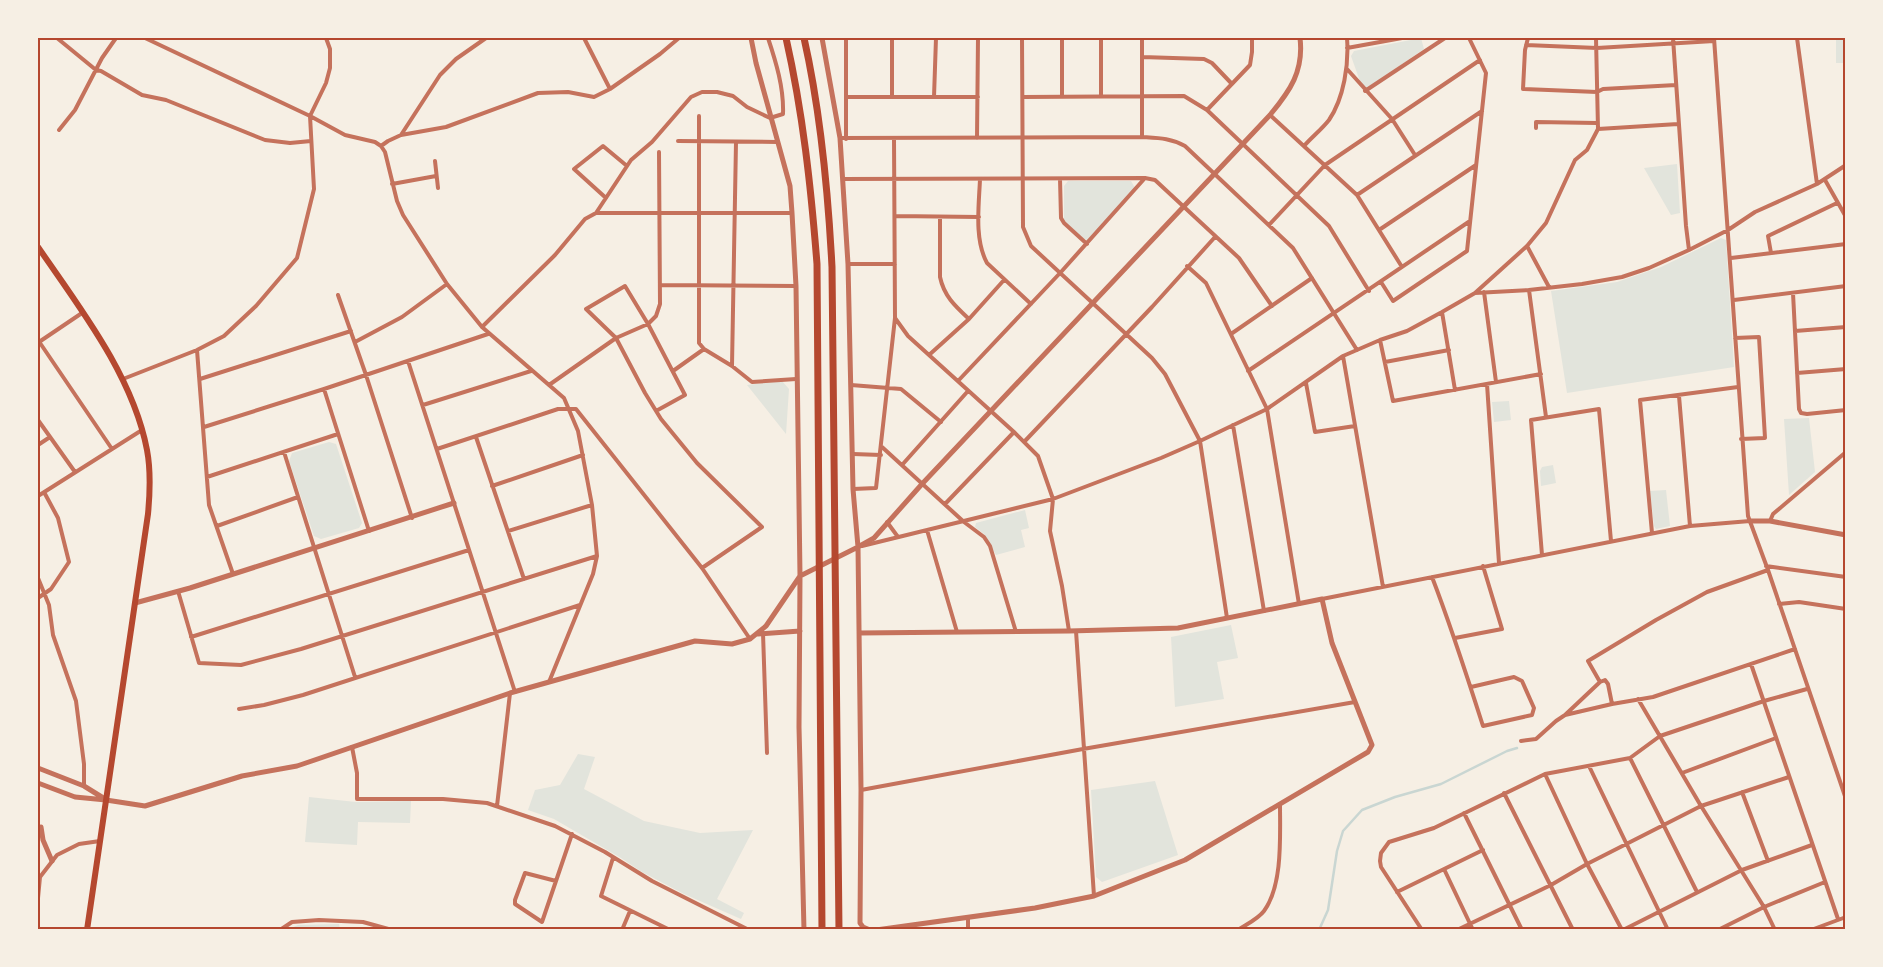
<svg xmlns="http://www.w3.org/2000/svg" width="1883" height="967" font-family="'Public Sans',sans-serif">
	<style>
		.green { fill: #e2e4dc }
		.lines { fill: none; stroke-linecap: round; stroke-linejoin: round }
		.stream { stroke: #c9d6d2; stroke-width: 2.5 }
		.minor { stroke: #c5725c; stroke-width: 4 }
		.tertiary { stroke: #c5725c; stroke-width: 5 }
		.primary { stroke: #b5482f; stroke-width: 6 }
		.motorway { stroke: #b5482f; stroke-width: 7 }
		.neatline { fill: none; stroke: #b5482f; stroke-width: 2 }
	</style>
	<rect width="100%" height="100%" fill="#f6efe4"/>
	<!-- green -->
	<path class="green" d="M1421,38l3,11 -57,39 -5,-1 -11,-31 3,-5z
		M1836,38h9v25h-9z
		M1677,164l3,49 -9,2 -27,-47z
		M1068,181h63l4,7 -47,52 -4,-1 -20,-18v-35z
		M1721,238l5,2 8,127 -167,26 -16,-102 66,-9 44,-15z
		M782,381l7,8 -3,45 -39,-49z
		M1509,401l2,19 -17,2 -2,-20z
		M1809,418l6,54 -26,23 -5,-76z
		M329,442l7,2 26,79 -3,5 -38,11 -7,-3 -25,-75 3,-8z
		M1553,465l3,18 -15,3 -1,-15 2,-4z
		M1666,490l4,36 -14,3 -2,-3 -4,-35z
		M1025,510l4,18 -8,2 4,17 -29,8 -12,-21 -9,-7 1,-4z
		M1231,625l7,33 -21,4 7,37 -49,8 -4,-70z
		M578,754l17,3 -11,32 60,32 56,12 53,-3 -36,69 27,14 -3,6 -57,-25 -42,-22 -21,-14 -67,-39 -26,-9 7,-20 25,-5z
		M1155,781l23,74 -76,27 -6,-5 -5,-87z
		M309,797l47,5 55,-1 -1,22 -52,-1 -1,23 -52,-3z
		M339,924l1,5h-51l9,-4z"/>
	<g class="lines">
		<!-- stream -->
		<path class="stream" d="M1319,930l9,-20 9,-59 6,-20 19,-21 33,-13 46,-13 66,-33 10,-3"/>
		<!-- minor -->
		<path class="minor" d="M57,38l39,32 5,1 41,24 24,5 99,40 25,3 21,-2
			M145,38l165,78 35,19 30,7 6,4 4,6 12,49 6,14 44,69 35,43 82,71 14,33 14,74 5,51 -4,18 -44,108
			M584,38l26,51
			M846,38v101
			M892,38v59
			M1022,38l1,189 8,19 121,112 13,16 35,67 27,177
			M1062,38v59
			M1101,38v59
			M1142,38v99
			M1528,38l-3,12 -2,39 74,3 6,-3 73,-4
			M1596,38l2,91
			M1673,38l13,188 3,24
			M1714,38l34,478 20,54 78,229
			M1797,38l20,146
			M1526,45l71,3 117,-7
			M1347,48l55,-10
			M1142,57l62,2 8,4 20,21
			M1347,69l45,50 23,36
			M1365,91l80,-53
			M847,97h131
			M934,97l2,-59
			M1023,97l161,-1 23,14 122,116 40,65
			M1207,110l43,-45 2,-13v-14
			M1270,115l87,80 45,72
			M699,116v227l5,6 28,17 20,16 44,-3
			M1536,128v-6l61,1
			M59,130l16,-20 27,-52 14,-20
			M401,135l45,-8 92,-34 30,-1 26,5 16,-8 50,-35 19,-16
			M840,138l302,-1c16,1 29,1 43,9l108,102 64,102
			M977,138l1,-100
			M678,141l99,1
			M381,146l7,-5 13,-6 39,-60 16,-16 30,-21
			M1304,146c8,-9 18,-17 25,-26 15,-22 20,-56 18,-82
			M435,161l3,27
			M843,179l302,-1 10,2 84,78 33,48
			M980,179c-1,26 -6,60 7,84l44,41
			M1060,179l1,39 3,5 23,21
			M1825,180l21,37
			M392,184l44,-8
			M1357,195l125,-84
			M606,198l-32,-29 29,-23 24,20
			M596,213h196
			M895,216l84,1
			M940,217v60c4,19 15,29 29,42
			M1269,225l56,-60 155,-105
			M1379,230l97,-65
			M1527,246l22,41
			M1771,253l-3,-17 69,-33
			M1731,258l115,-14
			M848,264h47
			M1187,266l19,17 61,126 32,195
			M1381,282l12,19 74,-50 19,-178 -17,-35
			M660,285l136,1
			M1529,290l17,127
			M1484,292l12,90
			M1475,293l54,-3 53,-6 40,-7 27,-9 40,-18 39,-20 27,-18 62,-28 29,-19
			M1793,293l6,116 2,4 6,1 39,-4
			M338,295l28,80 46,143
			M1734,300l112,-14
			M1442,312l13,78
			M895,318l13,18 106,96 24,24 15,43 -3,32 12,55 7,45
			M482,327l73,-72 30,-36 11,-6 35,-53 21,-18 39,-45 11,-5h15l16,4 14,11 23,11 13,-4c1,-26 -7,-52 -15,-76
			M1795,331l51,-4
			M1231,334l81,-56
			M1735,338l24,-1 6,101 -24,1
			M38,340l74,109
			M1380,340l13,61 148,-27
			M39,342l43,-29
			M355,342l47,-25 45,-33
			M197,350l12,155 24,69
			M929,355l40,-36 35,-39
			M1343,356l40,231
			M408,361l107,331
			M1385,362l64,-12
			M732,366l4,-224
			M673,371l31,-22
			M1248,371l222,-150
			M1797,373l49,-4
			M123,379l74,-29 27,-14 32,-30 41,-48 17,-69 -4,-73 16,-33 4,-15v-19l-4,-11
			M200,379l151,-48
			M958,381l103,-109 84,-94
			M1306,383l9,49 40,-6
			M1487,384l12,179
			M549,385l67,-47 32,-14 8,-8 4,-12 -1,-152
			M851,385l50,4 40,33
			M324,389l45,142
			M1679,396l11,130
			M423,405l108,-34
			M656,411l29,-16 -37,-71 -23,-38 -39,23 30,29 29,55 16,26 36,44 65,64 -60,41
			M38,420l37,52
			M1233,425l31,186
			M204,427l120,-38 164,-55
			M476,437l48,142
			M1024,442l128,-135 63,-70
			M38,445l12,-8
			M882,447l82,75 20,15 6,9 26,86
			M437,449l121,-40h18l126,159 48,71
			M284,452l71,225
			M853,454l28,1
			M902,465l66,-74
			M207,477l131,-43
			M492,486l91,-31
			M853,489l23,-1 19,-170 -1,-180
			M38,496l104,-66
			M945,504l69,-72
			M1770,521l3,-7 73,-62
			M887,522l11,15
			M217,526l81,-29
			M927,530l30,102
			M508,531l84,-26
			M1652,533l-12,-133 98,-13
			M862,546l191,-47 108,-41 39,-17 67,-32 76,-53 37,-16 27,-9 35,-19 33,-19 52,-47 19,-23 29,-63 12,-10 11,-21 80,-5
			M1542,555l-11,-135 68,-11 12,132
			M1766,566l80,11
			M1432,577c19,49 35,99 51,149l49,-11 2,-7 -12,-27 -8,-4 -43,10
			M38,578l11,27 4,30 23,66 8,63v22
			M178,591l21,72 42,2 60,-16 296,-93
			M38,598l13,-9 18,-27 -11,-44 -14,-26
			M1322,599l368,-73 60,-5
			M1779,604l20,-2 47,7
			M1076,631l18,265
			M763,633l4,120
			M191,637l278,-87
			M1455,638l47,-9 -19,-63
			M1751,664l87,255
			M1600,682l-12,-21 68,-41 51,-28 61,-22
			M1638,699l63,107 63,101 11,23
			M239,709l25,-4 39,-10 277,-90
			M1565,715l47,-11 41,-7 142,-48
			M1521,741l15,-2 20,-18 9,-6 35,-33 5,-2 3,4 4,20
			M352,747l5,26v26h86l44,4 68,23 50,26 47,29 97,49
			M1630,758l67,134
			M1589,766l79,164
			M1682,773l94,-35
			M1545,774l42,90 35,66
			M861,790l222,-41 272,-47
			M1742,792l26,69
			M1504,793l69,137
			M497,806l13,-113
			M1464,813l58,117
			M613,858l-12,38 69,34
			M1444,869l29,61
			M556,881l-31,-8 -10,27v4l27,18 30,-88
			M1397,892l86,-42
			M38,898l2,-21 17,-22 22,-11 21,-3
			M280,930l12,-8 27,-2 44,2 29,8
			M622,930l8,-19
			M968,930v-12
			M1238,930c9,-6 20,-11 26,-19 19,-26 16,-75 16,-107
			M1422,930l-41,-63 -1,-6 1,-8 8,-11 45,-14 111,-54 85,-16 30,-22 104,-35 43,-12
			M1457,930l94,-45 36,-21 114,-58 88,-29
			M1623,930l119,-60 70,-25
			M1718,930l46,-23 61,-25
			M1811,930l35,-13"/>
		<!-- tertiary -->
		<path class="tertiary" d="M751,38l5,25 34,123 2,27 4,73 4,290 -1,151 5,203
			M822,38l18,100 8,126 5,225 5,58 3,243 -1,133 3,4 7,3
			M1750,521h20l76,14
			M135,603l55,-15 264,-85
			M859,633l210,-2 109,-3 144,-29 10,44 40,102 -4,7 -183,108 -91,36 -59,12 -159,22
			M758,634l42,-3
			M38,768l46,18 21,13
			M38,783l37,14 31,3 39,6 97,-30 55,-10 213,-73 185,-52 37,3 18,-5 16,-13 34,-50 58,-29 16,-9 48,-54 348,-369c20,-24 34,-44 30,-77
			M41,827l2,13 9,21"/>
		<!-- primary -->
		<path class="primary" d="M38,247c42,61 95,129 109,203 4,21 3,43 1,64l-61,416"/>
		<!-- motorway -->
		<path class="motorway" d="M786,38c17,75 25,150 31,226l5,666
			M804,38c17,75 24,152 28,229l7,663"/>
	</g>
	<!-- border -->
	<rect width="1883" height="967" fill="none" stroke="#f6efe4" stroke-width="78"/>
	<rect x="39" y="39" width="1805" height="889" class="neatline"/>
</svg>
